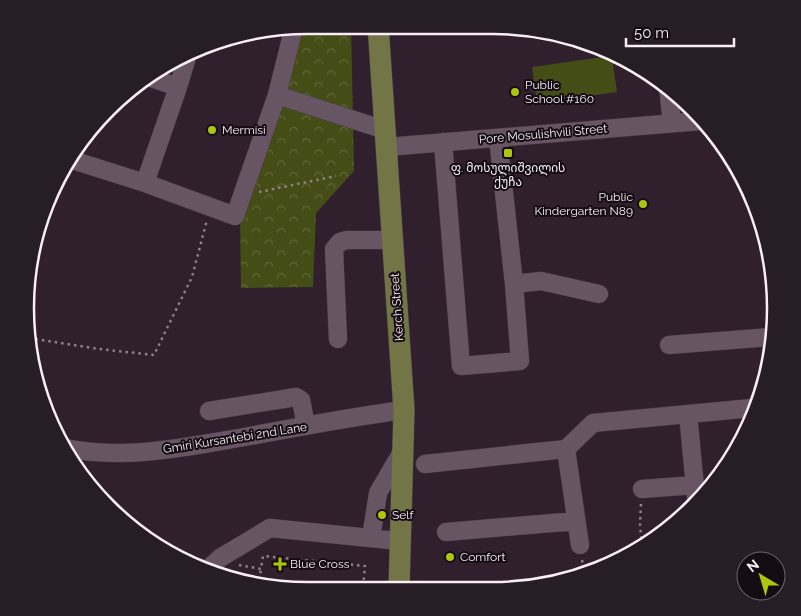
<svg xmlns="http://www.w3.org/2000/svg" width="801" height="616" font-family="Raleway,'Noto Sans Georgian',sans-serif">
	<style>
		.forest { fill: url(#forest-crowns) }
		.pitch { fill: #444d15 }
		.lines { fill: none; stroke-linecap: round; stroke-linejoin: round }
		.minor-casing { stroke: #4a3b47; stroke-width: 19 }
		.major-casing { stroke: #4a3b47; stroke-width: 22 }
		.path { stroke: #8d808b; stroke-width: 2.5; stroke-dasharray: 2.5 4; stroke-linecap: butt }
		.minor { stroke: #685564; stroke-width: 18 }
		.major { stroke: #737547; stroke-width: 21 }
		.poi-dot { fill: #adc60e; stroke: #140c12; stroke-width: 2 }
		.labels { text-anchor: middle; stroke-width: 4; stroke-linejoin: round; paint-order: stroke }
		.poi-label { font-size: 12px; fill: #f9eef7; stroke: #140c12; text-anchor: start }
		.street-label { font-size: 12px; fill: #f9eef7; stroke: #140c12 }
		.rim { fill: none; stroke: #f9eef7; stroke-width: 2.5 }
	</style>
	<defs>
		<pattern id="forest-crowns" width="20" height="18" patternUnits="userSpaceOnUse" patternTransform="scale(1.25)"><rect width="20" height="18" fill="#444d15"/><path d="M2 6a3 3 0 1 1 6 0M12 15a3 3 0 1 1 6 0" fill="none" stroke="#606738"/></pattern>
	</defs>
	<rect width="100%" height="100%" fill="#30202d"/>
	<!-- forest -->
	<path class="forest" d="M308,25h43l3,146 -38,42 -3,74 -72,1 -1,-72 62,-190z"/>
	<!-- pitch -->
	<path class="pitch" d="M610,56l2,1 5,35 -80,11 -5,-36z"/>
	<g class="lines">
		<!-- minor casing -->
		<g class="minor-casing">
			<path id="minor" d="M148,77l30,10 10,-33
				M668,87l4,36
				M277,95l108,35
				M498,138l16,146 27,-3 58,13
				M443,142l18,224 59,-5 -6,-77
				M387,147l313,-26
				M69,159l76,24 90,33 42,-121 17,-68
				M145,183l33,-96
				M338,339l-4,-90 6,-7 7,-2h46
				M669,345l102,-8
				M209,411l87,-14 5,3 5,26
				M688,414l8,83
				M65,448c58,12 117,0 174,-10 55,-10 110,-21 165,-28
				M425,464l141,-15
				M642,489l53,-4
				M446,532l130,-11
				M371,538l7,-45 25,-43
				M580,545l-14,-96 27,-26 159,-15
				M206,571l14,-13 50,-30 130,13"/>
		</g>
		<!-- major casing -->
		<g class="major-casing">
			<path id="major" d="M378,25l26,385 -5,179"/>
		</g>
		<!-- path -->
		<path class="path" d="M259,192l77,-16
			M29,338l70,11 55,6 38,-78 15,-57
			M641,504l-1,20 2,24
			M582,560l3,15
			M239,565l22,4 2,-13 102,10 -2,23
			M418,582l24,7
			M364,584l18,2
			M258,586l3,-17
			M355,589h5"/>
		<!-- minor -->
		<use href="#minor" class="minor"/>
		<!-- major -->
		<use href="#major" class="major"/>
	</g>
	<!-- markers -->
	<g class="poi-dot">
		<circle cx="515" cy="92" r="5"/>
		<circle cx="212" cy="130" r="5"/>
		<rect x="503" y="148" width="10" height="10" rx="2.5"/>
		<circle cx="643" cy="204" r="5"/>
		<circle cx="382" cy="515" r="5"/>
		<circle cx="450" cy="557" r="5"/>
		<path d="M277.5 556.5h5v5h5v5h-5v5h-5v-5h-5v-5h5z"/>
	</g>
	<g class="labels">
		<!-- poi labels -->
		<g class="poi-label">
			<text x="525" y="89">Public<tspan x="525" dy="14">School #160</tspan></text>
			<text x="222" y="134">Mermisi</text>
			<text x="508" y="172" text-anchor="middle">ფ. მოსულიშვილის<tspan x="508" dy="14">ქუჩა</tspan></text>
			<text x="633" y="201" text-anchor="end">Public<tspan x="633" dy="14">Kindergarten N89</tspan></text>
			<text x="392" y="519">Self</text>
			<text x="460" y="561">Comfort</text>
			<text x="290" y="568">Blue Cross</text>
		</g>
		<!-- street labels -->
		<g class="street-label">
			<text transform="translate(543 134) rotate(-5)" y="4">Pore Mosulishvili Street</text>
			<text transform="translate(397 307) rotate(-94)" y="4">Kerch Street</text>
			<text transform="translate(235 438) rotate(-9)" y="4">Gmiri Kursantebi 2nd Lane</text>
		</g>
	</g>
	<!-- crop -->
	<path d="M0 0H801V616H0ZM308 34H493A274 274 0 0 1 767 308V308A274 274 0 0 1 493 582H308A274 274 0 0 1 34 308V308A274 274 0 0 1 308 34Z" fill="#261e24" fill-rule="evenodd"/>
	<path class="rim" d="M308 34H493A274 274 0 0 1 767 308V308A274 274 0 0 1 493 582H308A274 274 0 0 1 34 308V308A274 274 0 0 1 308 34Z"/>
	<!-- north arrow -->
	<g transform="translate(761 576) rotate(322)"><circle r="24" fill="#140c12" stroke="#70666e"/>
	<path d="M0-4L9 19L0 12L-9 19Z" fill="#adc60e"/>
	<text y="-8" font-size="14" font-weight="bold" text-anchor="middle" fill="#f9eef7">N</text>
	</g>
	<!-- scale -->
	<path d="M626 38v8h108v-8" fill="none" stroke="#f9eef7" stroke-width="2.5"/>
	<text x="634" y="38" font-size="15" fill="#f9eef7" stroke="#140c12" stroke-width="4" paint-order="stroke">50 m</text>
</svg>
